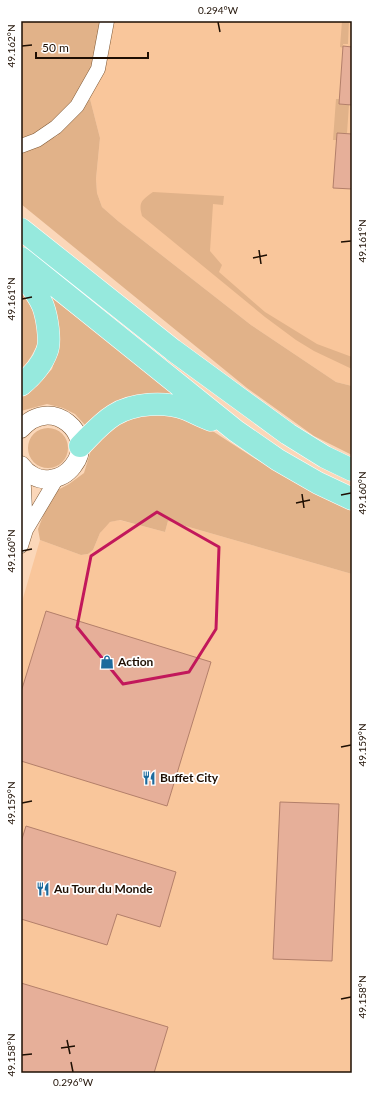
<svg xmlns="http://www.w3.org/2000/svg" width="373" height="1094" font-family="Lato,sans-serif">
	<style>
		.built { fill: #f9c69b }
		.green { fill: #e1b289 }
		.building { fill: #e6af99; stroke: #b37f6a }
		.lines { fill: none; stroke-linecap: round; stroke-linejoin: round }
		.minor-casing { stroke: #805a36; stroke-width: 15 }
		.tertiary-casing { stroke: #805a36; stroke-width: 19 }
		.primary-casing { stroke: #fff; stroke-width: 23 }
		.minor { stroke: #fff; stroke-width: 14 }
		.tertiary { stroke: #fff; stroke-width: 18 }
		.primary { stroke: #96e9dd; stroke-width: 22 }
		.marked { fill: none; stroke: #c2185b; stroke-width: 3; stroke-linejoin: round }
		.ticks { fill: none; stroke: #1e0f03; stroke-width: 1.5 }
		.labels { text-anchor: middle; stroke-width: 3.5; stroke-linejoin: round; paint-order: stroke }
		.poi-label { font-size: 12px; font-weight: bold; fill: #1e0f03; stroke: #fff; text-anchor: start }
		.neatline { fill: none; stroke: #1e0f03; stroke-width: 1.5 }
		.ticks-label { font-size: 10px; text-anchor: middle; fill: #1e0f03 }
	</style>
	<rect width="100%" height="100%" fill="#fbd7b9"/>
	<!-- built -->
	<path class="built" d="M100,21h252v365l-16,-4 -85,-57 -133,-104 -16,-14 -5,-14 -1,-14 4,-41 -10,-39 -14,-1 19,-38z
		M119,520l46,12 3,-11 184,53v499h-331v-468l19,-65 41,15 7,-1 5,-4 7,-17 4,-6 6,-5z"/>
	<!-- green -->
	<path class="green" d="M21,21h79l-5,39 -19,38 -20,20 -26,20 -9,2z
		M342,21h7l-1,23h-5v4l-3,-1z
		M90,99l10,39 -4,41 1,14 5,14 16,14 133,104 85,57 16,4v69l-38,-19 -67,-48 -226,-184v-50l36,-18z
		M336,99h3v5l10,1 -2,28h-10l-1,7h-3z
		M153,192l71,4 -1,9 -10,-1 -3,47 12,14 -3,7 46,40 52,32 35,13v12l-38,-18 -18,-11 -31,-23 -123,-101c-4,-14 0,-16 11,-24z
		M21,291c6,8 19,30 19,40 0,12 -10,30 -19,38z
		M48,295l132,102 -68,8 -15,9 -12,11 -10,-11 -12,-6 -16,-4 -26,7v-16l16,-9 15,-17 7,-23z
		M167,411l44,19 43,28 62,35 36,16v65l-184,-53 -3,11 -45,-12 -10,2 -10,11 -7,17 -5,4 -7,1 -41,-15 -2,-11 14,-36 17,-9 15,-11 7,-23 16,-20 27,-15z
		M28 448a20 20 0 1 1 40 0a20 20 0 1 1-40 0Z"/>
	<!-- building -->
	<path class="building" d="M343,46l9,1v58l-13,-1z
		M337,133l15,1v55l-19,-1z
		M46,611l165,51 -44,144 -146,-45v-69z
		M280,802l59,2 -7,157 -59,-2z
		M26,826l150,46 -16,55 -43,-13 -10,31 -86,-26v-77z
		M21,983l147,44 -14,46h-133z"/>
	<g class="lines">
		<!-- minor casing -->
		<g class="minor-casing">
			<path id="minor" d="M21,146l16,-6 19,-13 21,-21 21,-37 9,-48
				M23,468l3,62
				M21,546l5,-16 31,-52"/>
		</g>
		<!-- tertiary casing -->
		<g class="tertiary-casing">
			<path id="tertiary" d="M21,429c30,-35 77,6 52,37 -6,8 -13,12 -23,13 -11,2 -23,-5 -29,-14"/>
		</g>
		<!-- primary casing -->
		<g class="primary-casing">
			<path id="primary" d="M21,229l152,121 115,84 37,23 27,13
				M21,258l215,173 42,29 40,23 34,16
				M21,273c8,10 17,21 22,33 4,11 8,35 4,45 -5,14 -15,25 -26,34
				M80,446c10,-10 21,-23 34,-31 19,-12 51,-14 72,-6 8,3 16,8 25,11"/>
		</g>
		<!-- minor -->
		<use href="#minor" class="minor"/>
		<!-- tertiary -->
		<use href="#tertiary" class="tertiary"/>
		<!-- primary -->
		<use href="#primary" class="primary"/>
	</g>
	<!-- marked area -->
	<path class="marked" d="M157,512l62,35 -3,82 -27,43 -66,12 -46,-57 14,-71z"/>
	<!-- ticks -->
	<path class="ticks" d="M218,22l2,10M22,46l10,-1M341,242l10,-1M259,250l2,14M253,258l14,-3M22,299l10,-2M302,494l2,14M341,495l10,-2M296,503l14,-3M22,551l10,-2M341,747l10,-2M22,803l10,-2M341,999l10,-2M67,1040l3,14M61,1048l14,-2M22,1055l10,-1M71,1062l2,10"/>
	<!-- icons -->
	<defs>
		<g id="shop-bare" transform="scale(1.08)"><path d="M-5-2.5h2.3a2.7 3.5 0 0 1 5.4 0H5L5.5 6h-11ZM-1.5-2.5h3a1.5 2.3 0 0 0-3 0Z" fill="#1c6a9c" stroke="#fff" stroke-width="2.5" paint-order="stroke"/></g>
		<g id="restaurant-bare" transform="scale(1.08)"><path d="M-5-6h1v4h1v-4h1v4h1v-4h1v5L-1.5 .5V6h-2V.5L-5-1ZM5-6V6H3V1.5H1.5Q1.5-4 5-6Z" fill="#1c6a9c" stroke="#fff" stroke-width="2.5" paint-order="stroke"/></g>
	</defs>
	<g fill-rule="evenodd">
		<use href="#shop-bare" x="107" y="662"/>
		<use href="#restaurant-bare" x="149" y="778"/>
		<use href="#restaurant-bare" x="43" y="889"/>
	</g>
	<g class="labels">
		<!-- poi labels -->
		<g class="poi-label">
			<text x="118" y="666">Action</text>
			<text x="160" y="782">Buffet City</text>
			<text x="54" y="893">Au Tour du Monde</text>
		</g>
	</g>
	<!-- border -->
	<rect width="373" height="1094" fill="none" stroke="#ffffff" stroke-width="44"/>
	<!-- scale -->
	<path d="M36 52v6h112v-6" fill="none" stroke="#1e0f03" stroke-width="2"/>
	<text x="42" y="52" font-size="12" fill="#1e0f03" stroke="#ffffff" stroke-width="3" paint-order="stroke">50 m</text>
	<rect x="22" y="22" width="329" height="1050" class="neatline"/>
	<g class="ticks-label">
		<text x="218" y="14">0.294°W</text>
		<text transform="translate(11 46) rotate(-90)" y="4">49.162°N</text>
		<text transform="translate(362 241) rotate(-90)" y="4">49.161°N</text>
		<text transform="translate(11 299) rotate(-90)" y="4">49.161°N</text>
		<text transform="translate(362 493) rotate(-90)" y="4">49.160°N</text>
		<text transform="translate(11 551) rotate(-90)" y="4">49.160°N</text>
		<text transform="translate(362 745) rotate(-90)" y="4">49.159°N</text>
		<text transform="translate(11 803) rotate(-90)" y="4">49.159°N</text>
		<text transform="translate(362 997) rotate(-90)" y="4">49.158°N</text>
		<text transform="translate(11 1055) rotate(-90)" y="4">49.158°N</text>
		<text x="73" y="1086">0.296°W</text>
	</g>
</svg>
